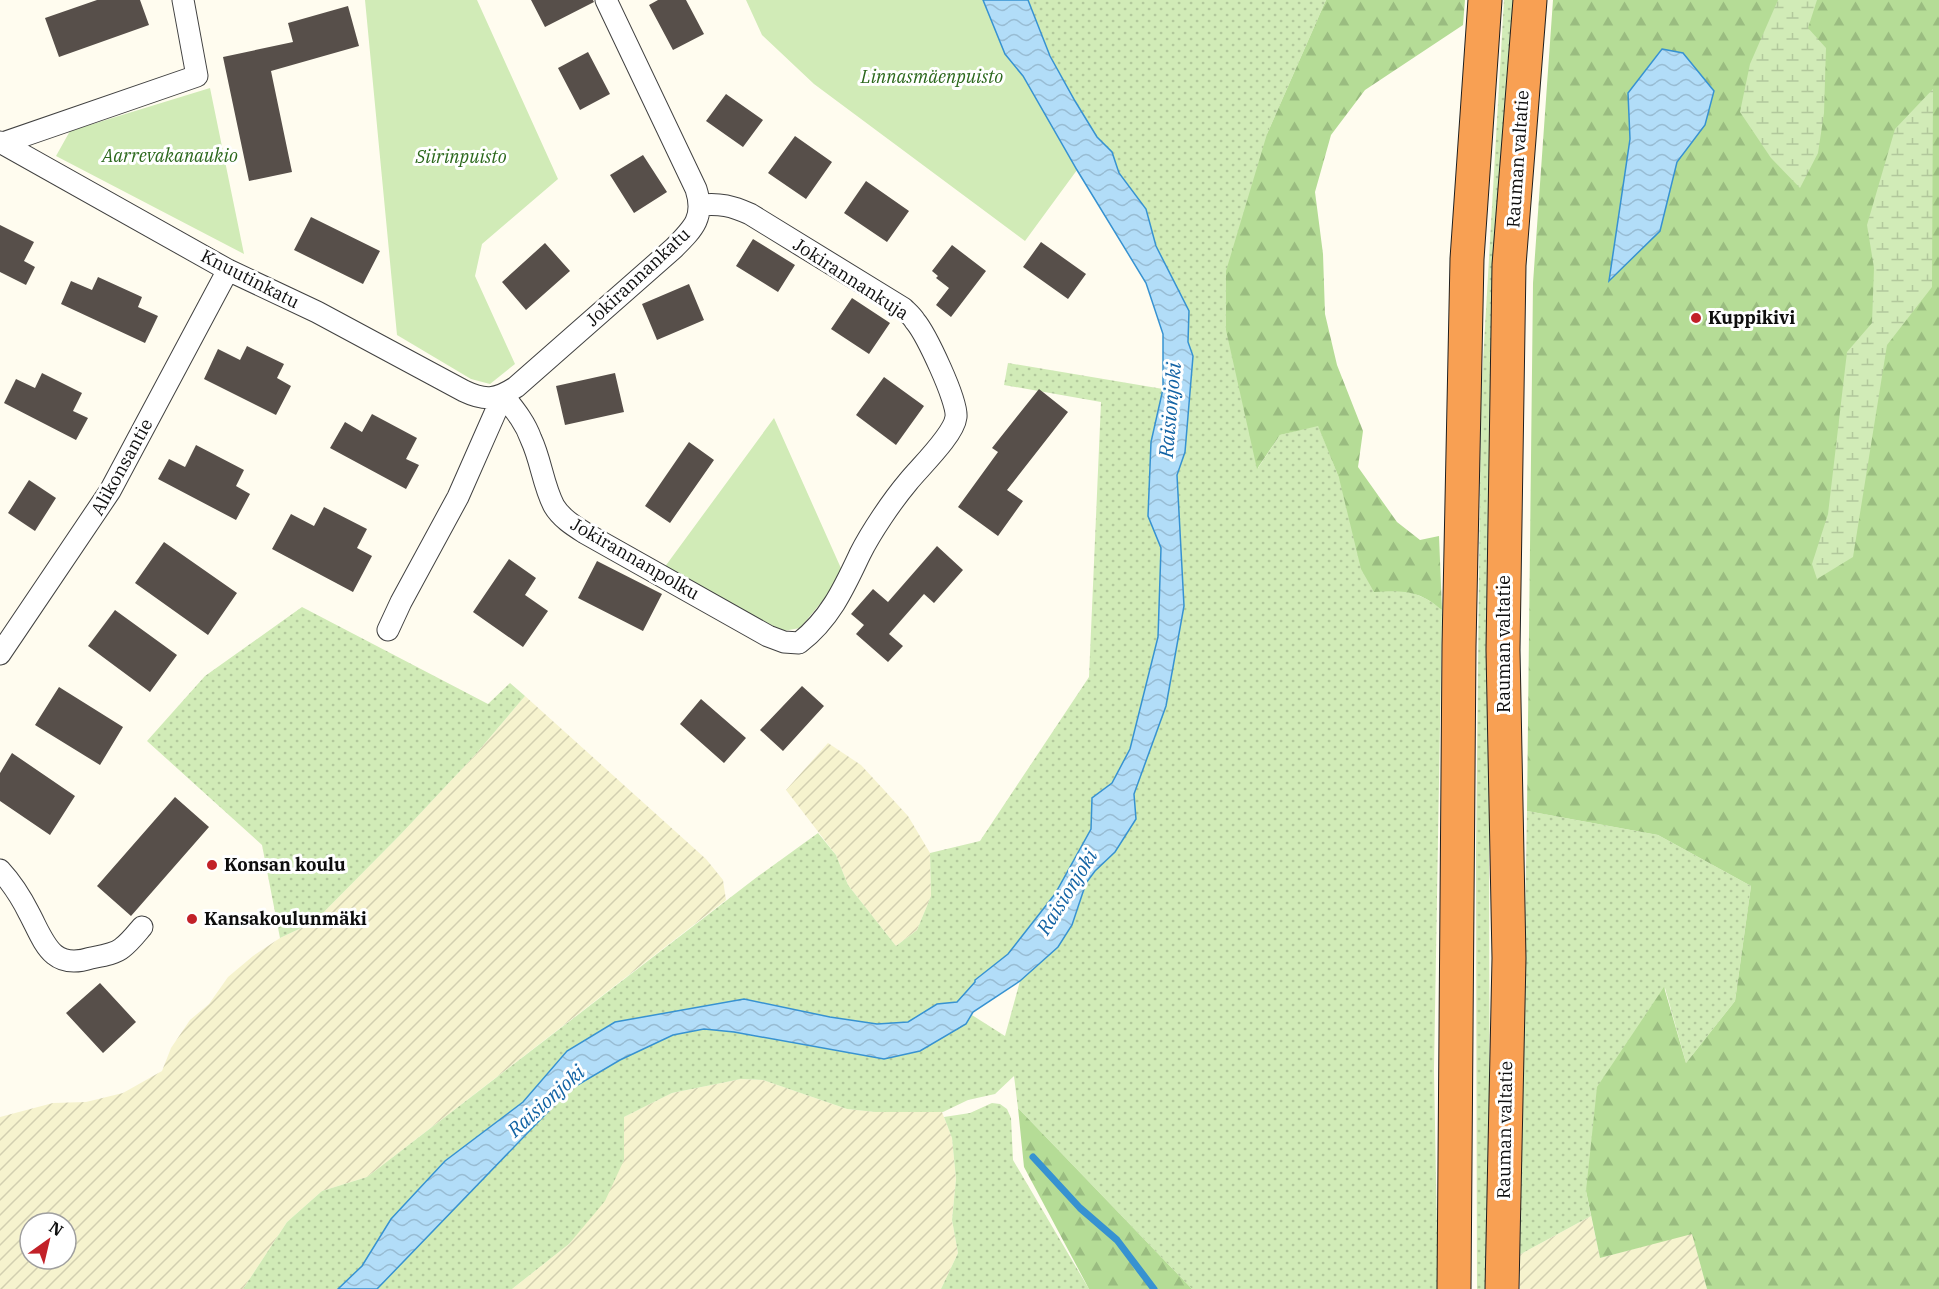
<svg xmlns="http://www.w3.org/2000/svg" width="1939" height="1289" font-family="'IBM Plex Serif',serif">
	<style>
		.farmland { fill: url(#farmland-furrows); fill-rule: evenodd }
		.grass { fill: url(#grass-dots) }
		.forest { fill: url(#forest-firs) }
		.wetland { fill: url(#wetland-marsh) }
		.park { fill: #d1ebb7 }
		.water { fill: url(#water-waves); stroke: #3792d1; stroke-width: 1.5 }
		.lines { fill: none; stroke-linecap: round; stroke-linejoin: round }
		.stream { stroke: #3792d1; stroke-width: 7 }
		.building { fill: #574f4a }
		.street-casing { stroke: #414141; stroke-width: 23 }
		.highway-casing { stroke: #1f1f1f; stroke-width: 35 }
		.street { stroke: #fff; stroke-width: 21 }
		.highway { stroke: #f8a053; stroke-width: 33 }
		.poi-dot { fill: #c22128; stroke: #fff; stroke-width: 2 }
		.labels { text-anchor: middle; stroke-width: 6; stroke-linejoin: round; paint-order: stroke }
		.park-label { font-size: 18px; font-style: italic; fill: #2b681c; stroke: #fff }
		.street-label { font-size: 18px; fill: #0e0e0e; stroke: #fff }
		.poi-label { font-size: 18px; font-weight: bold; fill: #0e0e0e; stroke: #fff; text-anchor: start }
		.water-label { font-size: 20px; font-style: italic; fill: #1363a4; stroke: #fff }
	</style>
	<defs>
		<pattern id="farmland-furrows" width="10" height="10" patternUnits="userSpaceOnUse" patternTransform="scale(1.5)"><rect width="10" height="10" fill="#f6f3ce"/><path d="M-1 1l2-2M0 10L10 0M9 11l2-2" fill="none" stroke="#d2cfb0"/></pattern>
		<pattern id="grass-dots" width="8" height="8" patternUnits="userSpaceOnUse" patternTransform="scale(1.5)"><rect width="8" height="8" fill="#d1ebb7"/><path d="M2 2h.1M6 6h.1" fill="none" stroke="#b2c89c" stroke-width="1.8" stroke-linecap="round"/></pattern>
		<pattern id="forest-firs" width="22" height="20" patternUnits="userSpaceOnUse" patternTransform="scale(1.5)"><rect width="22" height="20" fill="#b5dc96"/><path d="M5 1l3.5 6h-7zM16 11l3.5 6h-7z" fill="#9abc80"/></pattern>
		<pattern id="wetland-marsh" width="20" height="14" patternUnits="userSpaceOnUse" patternTransform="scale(1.5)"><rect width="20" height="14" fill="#d1ebb7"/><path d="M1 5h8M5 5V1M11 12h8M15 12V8" fill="none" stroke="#b2c89c"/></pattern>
		<pattern id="water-waves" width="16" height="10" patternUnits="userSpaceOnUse" patternTransform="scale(1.5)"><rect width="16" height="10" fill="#b2ddf8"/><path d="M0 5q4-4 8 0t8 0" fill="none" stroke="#98bcd3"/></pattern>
	</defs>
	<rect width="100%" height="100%" fill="#fffcef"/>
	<!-- farmland -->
	<path class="farmland" d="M525,696l181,163 17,21 3,20 -359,277 -45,14 -35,31 -44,67h-243v-172l53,-14 33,-1 37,-9 39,-22 9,-23 19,-28 19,-16 19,-27 25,-21 27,-18 34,-16 87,-88 74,-79zM30,1223h36v36h-36z
		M828,743l33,22 47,51 22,37 1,43 -14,34 -21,16 -48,-61 -12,-30 -50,-65z
		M741,1079l22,1 84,29 28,3h67l10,26 4,41 -4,41 6,33 -17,36h-429l57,-45 55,-84v-43l48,-24z
		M1591,1216l9,42 92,-25 15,56h-187l-1,-34z"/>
	<!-- grass -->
	<path class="grass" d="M1028,0h298l-59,134 -9,334 22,-33 38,-10 21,53 60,112c17,3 29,8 43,20l-8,459 4,220h-246l-174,-181 -4,-32 -19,18 -27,6 -25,12h-68l-28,-3 -84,-29 -22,-1 -69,14 -48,24v43l-19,41 -36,43 -57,45h-135l192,-199 51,-30 53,-25 31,-6 30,3 150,27 80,-49 41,26 15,-55 38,-34 14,-22 14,-42 9,-12 20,-19 21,-33 -2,-25 32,-88 18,-100 -7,-131 8,-23 8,-96 -5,-14 1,-31 -33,-65 -10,-37 -27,-36 -7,-21 -15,-15 -24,-39 -23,-42z
		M1504,0h10l-22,399 -3,457 1,433h-13l-1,-435 5,-458z
		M1008,363l155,26 -12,53 -3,74 13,32 -3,89 -28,112 -18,35 -20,14 -1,31 -36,65 -47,60 -33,26 1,2 -19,20 -20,2 -29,18 -31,2 -47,-7 -86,-18 -177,52 -44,51 -78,59 -54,58 -29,47 -24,23h-95l44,-67 35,-31 45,-14 390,-300 61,-44 18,22 12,30 48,61 21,-16 14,-34 -1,-43 50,-12 109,-164 12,-275 -97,-17z
		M302,607l186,97 22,-21 15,13 -50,59 -74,79 -87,88 -34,16 -18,-93 -115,-104 58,-65z
		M1527,811l131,24 93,51 -16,115 -49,62 -21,-75 -79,203 5,25 -72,39z
		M992,1103l8,1 7,5 4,9 2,42 76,129h-148l17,-36 -6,-33 4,-41 -4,-41 -8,-21 26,-4z"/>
	<!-- forest -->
	<path class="forest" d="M1326,0h139l-2,25 -98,65 -34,45 -16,57 8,62 2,60 12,51 26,66 -5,36 39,55 23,18 19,-4 3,74c-23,-20 -40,-20 -68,-18l-13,-23 -22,-91 -21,-52 -38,9 -23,34 -31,-139v-59l41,-137z
		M1553,0h386v1289h-232l-15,-55 -92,24 -14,-67 11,-104 67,-100 22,76 49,-62 16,-115 -93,-51 -131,-24 6,-528z
		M1018,1108l174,181h-103l-65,-122z"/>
	<!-- wetland -->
	<path class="wetland" d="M1778,0h39l-9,28 18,20 -2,65 -6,40 -18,35 -29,-30 -31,-46 10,-48z
		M1933,89l-1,198 -45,58 -34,212 -36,22 -5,-15 16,-50 19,-162 25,-29 2,-55 -7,-43 28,-96z"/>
	<!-- park -->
	<path class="park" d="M365,0h112l81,179 -76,65 -7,32 40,88 -25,20 -19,-5 -74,-44z
		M746,0h237l22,54 18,22 54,94 -52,71 -211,-157 -52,-49z
		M210,88l34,166 -188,-98 14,-25z
		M774,418l70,157 -44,53 -17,3 -119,-63z"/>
	<!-- water -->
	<path class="water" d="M983,0h45l22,56 25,45 22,36 15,15 7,21 27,36 10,37 33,65 -1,31 5,14 -8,96 -8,23 7,131 -18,100 -32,88 2,25 -21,33 -20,19 -9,12 -14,42 -14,22 -38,34 -47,31 -7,12 -46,27 -36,8 -150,-27 -30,-3 -31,6 -53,25 -51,30 -192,199h-39l24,-23 29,-47 54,-58 78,-59 44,-51 48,-29 129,-23 86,18 47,7 31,-2 29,-18 20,-2 18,-20v-2l33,-26 47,-60 36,-65 1,-31 20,-15 18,-34 28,-112 3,-89 -13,-32 3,-74 12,-53v-55l-17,-51 -69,-113 -54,-94 -18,-22z
		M1662,49l21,4 31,38 -9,34 -28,37 -17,69 -51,50 21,-142 -2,-46z"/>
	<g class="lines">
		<!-- stream -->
		<path class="stream" d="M1033,1157l47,51 37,32 37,49"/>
	</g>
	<!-- building -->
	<path class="building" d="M97,0h43l9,25 -90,32 -14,-39z
		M531,0h62l1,2 -49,25z
		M658,0h28l18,34 -31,16 -24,-45z
		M348,6l11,40 -88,25 21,101 -43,9 -26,-124 70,-15 -5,-19z
		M588,52l22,42 -30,16 -22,-42z
		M726,94l37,26 -20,27 -37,-26z
		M795,136l37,26 -26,37 -38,-26z
		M643,155l24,37 -33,21 -24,-38z
		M866,181l43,30 -22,31 -43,-29z
		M311,217l69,34 -17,33 -69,-34z
		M0,225l34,17 -10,19 11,6 -9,18 -26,-13z
		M753,239l42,26 -17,27 -42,-26z
		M1041,242l45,32 -18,25 -45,-32z
		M545,243l25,28 -44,39 -24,-28z
		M952,245l34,26 -35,46 -15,-12 13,-17 -13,-10 2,-2 -6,-5z
		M98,277l44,20 -4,10 20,9 -13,27 -84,-39 10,-23 21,9z
		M689,284l15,36 -47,20 -15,-36z
		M852,298l38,25 -21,31 -38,-25z
		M247,346l37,18 -7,14 14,8 -15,29 -72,-36 14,-30 22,11z
		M42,373l40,20 -9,18 15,7 -12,22 -72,-37 12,-24 19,9z
		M615,373l9,39 -59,13 -9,-39z
		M884,377l40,29 -28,39 -40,-30z
		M1039,389l29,23 -61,78 16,11 -25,35 -40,-29 40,-55 -6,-4z
		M372,414l45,24 -11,21 13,6 -13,24 -76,-41 15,-26 17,10z
		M689,442l25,18 -44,63 -25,-17z
		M196,445l48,25 -8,16 14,8 -14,26 -78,-41 11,-20 16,8z
		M29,480l27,18 -21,33 -27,-18z
		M324,507l43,22 -10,19 15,8 -19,36 -81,-43 19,-35 23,12z
		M164,542l73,51 -29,42 -73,-52z
		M937,546l26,24 -29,33 -10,-9 -35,40 14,12 -15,16 -32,-28 8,-9 -13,-11 22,-25 15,13z
		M509,559l27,19 -11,17 23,16 -25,36 -50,-35z
		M597,561l65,33 -19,37 -65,-33z
		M115,610l62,45 -27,37 -62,-46z
		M802,686l22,20 -41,45 -23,-21z
		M59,687l64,40 -23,38 -65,-40z
		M701,699l45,39 -22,25 -44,-39z
		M12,753l63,43 -25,39 -50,-34v-28z
		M175,797l34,30 -78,89 -34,-30z
		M100,983l36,39 -33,31 -37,-40z"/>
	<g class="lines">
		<!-- street casing -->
		<g class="street-casing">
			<path id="street" d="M0,142l228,128 89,42 147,79c21,10 32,9 52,-4l158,-139c20,-20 31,-31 22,-59l-90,-189
				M3,143l194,-67 -14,-76
				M503,395c11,14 22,27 28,44 10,21 12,46 23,67 7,12 20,20 31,27l183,103 16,6 15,1c31,-24 45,-55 61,-89 11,-22 32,-53 48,-72 12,-15 46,-47 48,-65 2,-16 -30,-83 -41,-96 -3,-5 -8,-9 -12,-13l-153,-94c-18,-8 -30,-11 -49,-9
				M388,630l13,-28 57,-105 45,-102
				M0,654l110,-163 118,-221
				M0,870c12,13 21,27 29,43 15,28 22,58 62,45 10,-2 24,-4 31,-10 8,-6 14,-14 20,-21"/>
		</g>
		<!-- highway casing -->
		<g class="highway-casing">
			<path id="highway" d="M1454,1289l5,-643 8,-387 18,-259
				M1502,1289l7,-331 -6,-308 6,-385 21,-265"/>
		</g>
		<!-- street -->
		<use href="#street" class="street"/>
		<!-- highway -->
		<use href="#highway" class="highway"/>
	</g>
	<!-- markers -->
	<g class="poi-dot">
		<circle cx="1696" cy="318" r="6"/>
		<circle cx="212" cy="865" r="6"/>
		<circle cx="192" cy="919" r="6"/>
	</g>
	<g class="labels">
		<!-- park labels -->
		<g class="park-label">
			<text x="932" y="83">Linnasmäenpuisto</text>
			<text x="170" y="162">Aarrevakanaukio</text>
			<text x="461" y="163">Siirinpuisto</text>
		</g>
		<!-- street labels -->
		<g class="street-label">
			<text transform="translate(1518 159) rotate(-86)" y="6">Rauman valtatie</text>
			<text transform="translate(638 277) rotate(-43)" y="6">Jokirannankatu</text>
			<text transform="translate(250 279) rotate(27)" y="6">Knuutinkatu</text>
			<text transform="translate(851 279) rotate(33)" y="6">Jokirannankuja</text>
			<text transform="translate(122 467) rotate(-61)" y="6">Alikonsantie</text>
			<text transform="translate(635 559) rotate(30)" y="6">Jokirannanpolku</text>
			<text transform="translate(1504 644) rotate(-90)" y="6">Rauman valtatie</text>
			<text transform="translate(1505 1130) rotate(-89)" y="6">Rauman valtatie</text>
		</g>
		<!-- poi labels -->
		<g class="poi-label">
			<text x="1708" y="324">Kuppikivi</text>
			<text x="224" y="871">Konsan koulu</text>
			<text x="204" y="925">Kansakoulunmäki</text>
		</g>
		<!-- water labels -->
		<g class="water-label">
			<text transform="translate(1170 410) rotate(-85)" y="7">Raisionjoki</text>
			<text transform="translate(1067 892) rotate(-58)" y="7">Raisionjoki</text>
			<text transform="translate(546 1101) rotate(-42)" y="7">Raisionjoki</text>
		</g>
	</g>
	<!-- north arrow -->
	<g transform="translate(48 1241) rotate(34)"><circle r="28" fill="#ffffff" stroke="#9f9f9f" stroke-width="1.5"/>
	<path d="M0-4.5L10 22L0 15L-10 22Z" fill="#c22128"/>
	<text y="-9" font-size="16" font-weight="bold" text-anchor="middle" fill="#0e0e0e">N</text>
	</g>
</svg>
